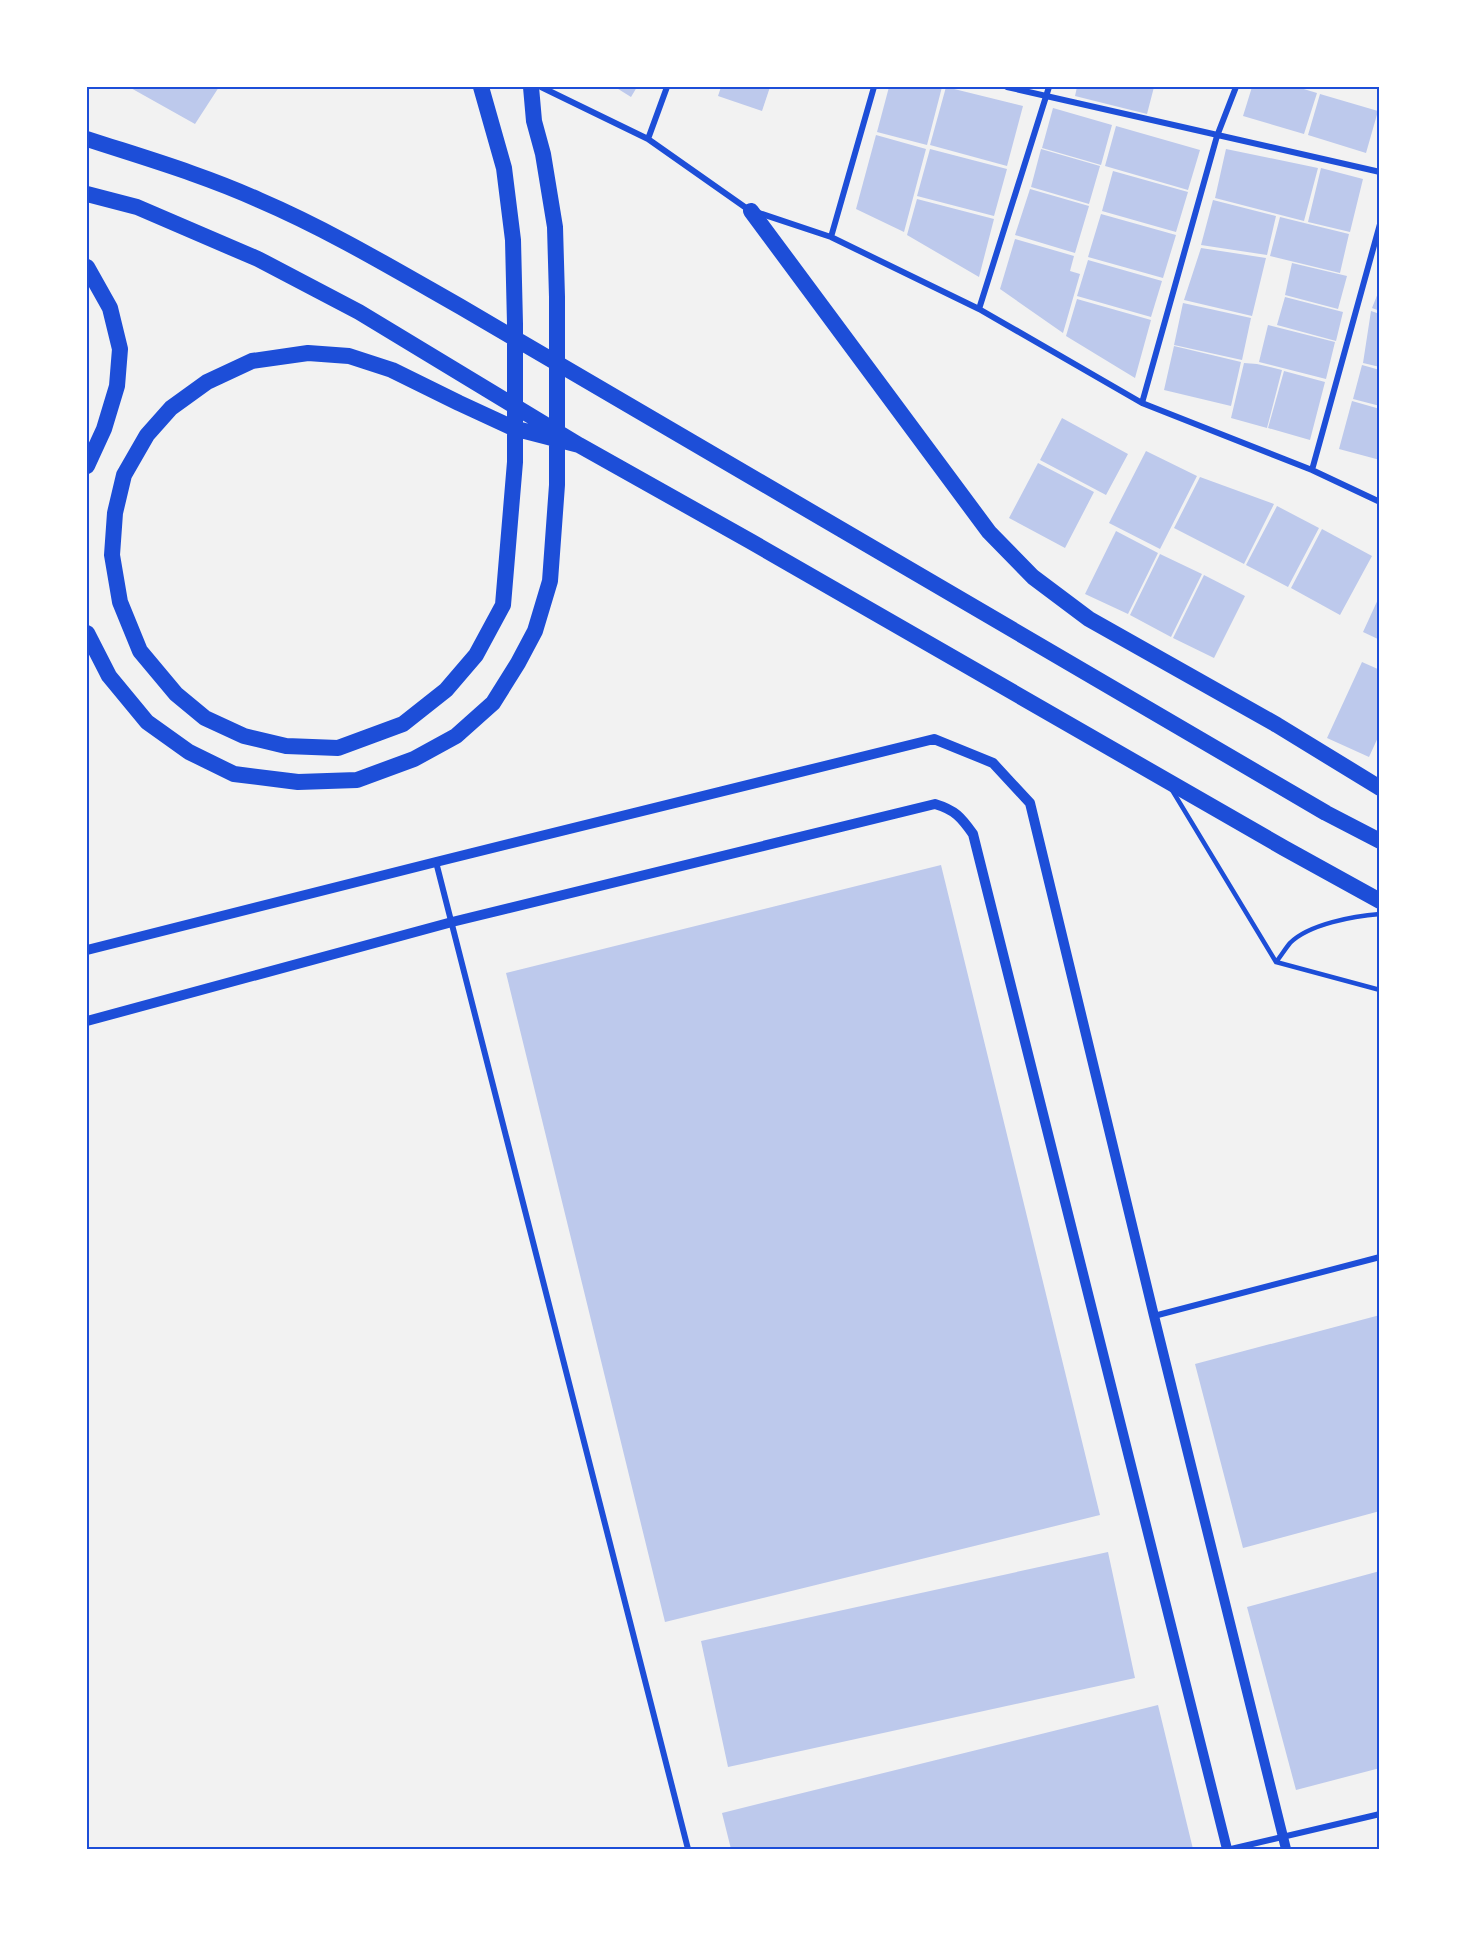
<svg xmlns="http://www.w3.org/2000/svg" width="1467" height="1936" font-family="'Source Sans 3',sans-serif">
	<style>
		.building { fill: #bdc9ec }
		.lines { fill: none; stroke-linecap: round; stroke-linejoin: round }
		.service { stroke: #1d4ed8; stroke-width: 4.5 }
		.minor { stroke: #1d4ed8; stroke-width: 6 }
		.tertiary { stroke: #1d4ed8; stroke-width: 10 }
		.trunk { stroke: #1d4ed8; stroke-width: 16 }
		.neatline { fill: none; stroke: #1d4ed8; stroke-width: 2 }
	</style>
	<rect width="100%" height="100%" fill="#f2f2f2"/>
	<!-- building -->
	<path class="building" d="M129,87h90l-24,37z
		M615,87h22l-6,10z
		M721,87h49l-8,24 -44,-15z
		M889,87h53l-15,58 -50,-13z
		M946,87l77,19 -16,60 -77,-21z
		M1077,87h77l-7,27 -72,-18z
		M1252,87h45l20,6 -13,41 -61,-18z
		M1320,94l58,17 -12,42 -58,-18z
		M1053,108l59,17 -11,40 -59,-17z
		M1116,126l84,24 -12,40 -83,-24z
		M876,135l50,14 -22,83 -48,-23z
		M930,149l77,20 -13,47 -77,-20z
		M1041,149l59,17 -11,38 -58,-17z
		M1226,149l92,19 -14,53 -89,-23z
		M1321,168l42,11 -13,53 -42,-10z
		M1113,171l75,21 -12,40 -74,-21z
		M1030,189l59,17 -14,47 -60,-18z
		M917,199l77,20 -15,58 -72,-42z
		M1213,200l63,16 -9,39 -66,-10z
		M1101,214l75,21 -13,43 -75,-21z
		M1280,217l69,17 -9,39 -70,-17z
		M1015,239l59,17 -4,15 10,3 -17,59 -63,-44z
		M1201,248l65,10 -14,58 -68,-16z
		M1088,260l74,21 -11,36 -74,-21z
		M1292,263l55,13 -9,33 -53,-14z
		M1380,288v23l-8,-3z
		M1285,297l58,15 -7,29 -59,-16z
		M1077,299l74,21 -16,58 -69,-42z
		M1183,303l68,15 -9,42 -68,-15z
		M1371,311l9,3v53l-17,-4z
		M1268,325l67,17 -9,37 -67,-17z
		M1174,346l67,16 -10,44 -67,-16z
		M1244,363l13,1 25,6 -15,58 -36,-10z
		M1362,365l18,5v36l-27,-7z
		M1284,371l41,11 -15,58 -42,-12z
		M1352,401l28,8v51l-41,-11z
		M1062,418l66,36 -22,41 -66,-35z
		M1146,451l51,25 -37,73 -51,-26z
		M1038,463l56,29 -29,56 -56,-30z
		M1200,477l74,27 -30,60 -70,-36z
		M1277,506l42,22 -31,59 -42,-22z
		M1322,529l50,27 -32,59 -49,-27z
		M1116,531l42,22 -30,61 -43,-20z
		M1160,554l42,20 -31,63 -41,-22z
		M1204,575l41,21 -31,62 -41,-20z
		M1380,595v45l-17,-8z
		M1362,662l18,8v63l-11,24 -42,-19z
		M941,865l159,650 -435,107 -159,-649z
		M1380,1315v196l-137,37 -48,-184z
		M1108,1552l27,126 -407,89 -27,-126z
		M1380,1571v197l-84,22 -49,-183z
		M1158,1705l35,144h-462l-9,-36z"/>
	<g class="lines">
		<!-- service -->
		<path class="service" d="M1172,790l104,172c5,-6 9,-13 14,-19 19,-19 64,-27 90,-29
			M1276,962l104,28"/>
		<!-- minor -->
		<path class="minor" d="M541,87l107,52 101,71
			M1007,87l373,85
			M648,139l19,-52
			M759,213l72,24 148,72 163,94 170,67 68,32
			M831,237l43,-150
			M979,309l70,-222
			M1142,403l75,-267 19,-49
			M1312,470l68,-246
			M436,862l252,987
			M1154,1316l226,-59
			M1231,1849l149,-35"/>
		<!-- tertiary -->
		<path class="tertiary" d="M87,950l349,-88 498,-123 59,24 37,40 124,513 132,533
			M87,1021l365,-99 483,-118c20,6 26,13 38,30l254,1015"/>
		<!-- trunk -->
		<path class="trunk" d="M481,87l23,81 9,72 2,84v138l-12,143 -27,50 -30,35 -43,34 -65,24 -52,-2 -42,-10 -39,-18 -29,-24 -36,-43 -20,-49 -8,-47 3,-42 9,-38 23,-40 24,-27 36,-26 45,-21 56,-8 41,3 43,14 67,33 54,25 66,17
			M87,139c58,19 117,36 172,61 70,30 135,69 202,107l865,506 54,28
			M87,194l50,13 121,52 101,53 220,133 171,96 534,307 96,53
			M751,211l238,321 44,45 56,42 188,106 103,63
			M87,267l23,41 10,41 -3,37 -13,43 -17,37
			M87,633l22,43 38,46 42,30 45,22 64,8 59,-2 57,-21 42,-23 37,-33 25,-40 17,-32 15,-50 7,-96v-188l-2,-70 -12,-73 -9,-33 -3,-34"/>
	</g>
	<!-- border -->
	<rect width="1467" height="1936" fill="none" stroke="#ffffff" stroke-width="177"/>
	<rect x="88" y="88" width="1290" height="1760" class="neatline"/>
</svg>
